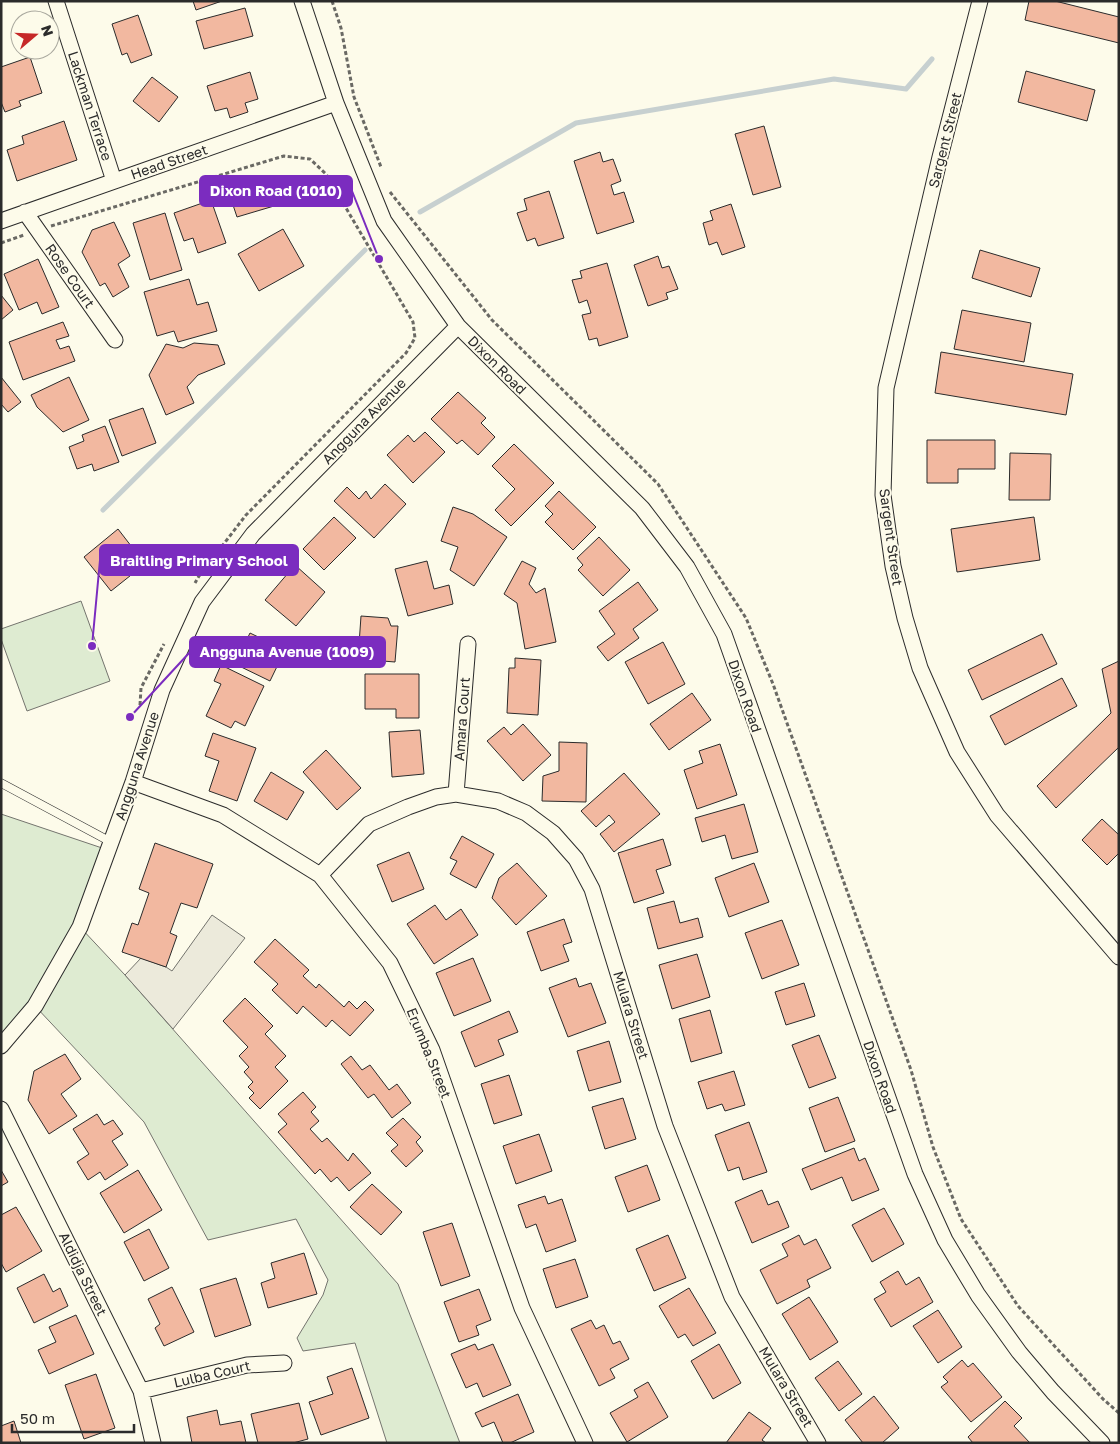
<svg xmlns="http://www.w3.org/2000/svg" width="1120" height="1444" font-family="'Golos Text',sans-serif">
	<style>
		.green { fill: #deebd1; stroke: #74746e }
		.parking { fill: #eceadb; stroke: #74746e }
		.lines { fill: none; stroke-linecap: round; stroke-linejoin: round }
		.stream { stroke: #c7d0d0; stroke-width: 5 }
		.building { fill: #f2b8a0; stroke: #2b2b2b }
		.lane-casing { stroke: #2b2b2b; stroke-width: 9 }
		.street-casing { stroke: #2b2b2b; stroke-width: 17 }
		.path { stroke: #6a6964; stroke-width: 3; stroke-dasharray: 4 2.5; stroke-linecap: butt }
		.lane { stroke: #fdfbea; stroke-width: 8 }
		.street { stroke: #fdfbea; stroke-width: 15 }
		.labels { text-anchor: middle; stroke-width: 4; stroke-linejoin: round; paint-order: stroke }
		.street-label { font-size: 14px; fill: #2b2b2b; stroke: #fdfbea }
		.leader { fill: none; stroke: #7b2cbf; stroke-width: 2 }
		.callout-dot { fill: #7b2cbf; stroke: #fdfbea; stroke-width: 2 }
		.callout { fill: #7b2cbf; stroke: #7b2cbf; stroke-width: 2 }
		.callout-label { font-size: 15px; text-anchor: middle; font-weight: bold; fill: #fff }
	</style>
	<rect width="100%" height="100%" fill="#fdfbea"/>
	<!-- green -->
	<path class="green" d="M81,601l29,80 -83,30 -26,-72v-10z
		M1,814l107,36 -28,77 45,48 273,309 62,159h-73l-32,-100 -52,8 -6,-13 26,-43 5,-15 -32,-61 -88,21 -64,-118 -109,-116 -34,40z"/>
	<!-- parking -->
	<path class="parking" d="M212,915l33,23 -72,91 -48,-54 16,-17 25,9 6,4z"/>
	<g class="lines">
		<!-- stream -->
		<path class="stream" d="M420,212l156,-89 258,-44 72,10 26,-30
			M103,510l262,-260"/>
	</g>
	<!-- building -->
	<path class="building" d="M193,1h29l-26,9z
		M1029,1h26l64,16v26l-94,-23z
		M245,8l8,28 -49,13 -8,-28z
		M138,15l14,40 -21,8 -4,-10 -5,2 -10,-31z
		M30,57l12,36 -23,8 2,5 -16,6 -4,-10v-35z
		M1026,71l69,19 -8,31 -69,-19z
		M250,72l8,27 -13,4 3,9 -18,6 -3,-10 -12,3 -8,-25z
		M152,77l26,20 -19,25 -26,-21z
		M64,121l13,39 -60,21 -10,-31 17,-6 -2,-8z
		M764,126l17,61 -28,8 -18,-61z
		M600,152l3,10 10,-3 8,22 -10,4 3,10 10,-3 10,30 -37,12 -23,-73z
		M266,182l8,24 -37,11 -8,-24z
		M549,191l15,47 -26,8 -3,-8 -8,3 -10,-28 10,-3 -3,-11z
		M211,200l15,43 -28,10 -5,-15 -9,3 -10,-28z
		M731,204l14,43 -23,8 -5,-13 -8,3 -6,-22 10,-3 -3,-9z
		M165,213l17,57 -32,10 -17,-57z
		M114,222l16,34 -12,8 11,23 -16,10 -8,-14 -5,3 -18,-34 10,-22z
		M283,229l21,37 -45,25 -21,-37z
		M980,250l60,18 -9,29 -59,-19z
		M658,256l4,12 7,-2 9,23 -12,4 2,6 -20,7 -14,-41z
		M38,259l21,48 -17,7 -5,-12 -18,8 -15,-36z
		M607,263l21,74 -29,9 -2,-8 -8,2 -7,-25 9,-2 -4,-13 -8,3 -7,-23 10,-2 -2,-7z
		M189,279l8,26 11,-3 9,29 -39,11 -4,-11 -17,5 -13,-44z
		M1,295l12,15 -12,10z
		M962,310l69,13 -7,39 -70,-13z
		M63,322l6,14 -13,4 4,9 9,-3 6,15 -52,19 -14,-38z
		M194,343l24,2 7,19 -27,11 -11,12 7,16 -28,12 -17,-40 17,-31 17,4z
		M941,352l132,22 -7,41 -131,-22z
		M1,377l20,25 -13,10 -7,-8z
		M69,377l20,43 -26,12 -26,-25 -6,-12z
		M458,392l28,26 -5,5 14,14 -17,18 -16,-15 -5,4 -26,-25z
		M143,408l13,35 -34,13 -13,-36z
		M105,426l14,36 -25,9 -2,-7 -15,5 -8,-22 15,-6 -2,-6z
		M425,432l20,20 -32,31 -26,-28 21,-20 6,7z
		M927,440h68v29h-37v14h-31z
		M514,444l40,39 -43,43 -16,-16 20,-21 -23,-23z
		M1010,453l41,1 -1,46h-41z
		M385,484l21,20 -32,34 -40,-37 13,-14 12,12 7,-8 5,8z
		M559,491l37,36 -23,23 -28,-28 8,-8 -8,-8z
		M453,507l20,7 34,23 -33,49 -24,-16 8,-23 -17,-6z
		M334,517l22,21 -32,32 -21,-21z
		M1034,517l6,43 -83,12 -6,-43z
		M118,529l27,35 -34,27 -27,-34z
		M599,537l31,33 -27,26 -25,-26 5,-5 -6,-7z
		M427,561l7,28 15,-4 4,19 -45,12 -13,-47z
		M522,561l14,7 -7,16 7,9 9,-5 11,54 -31,7 -8,-46 -13,-9z
		M295,565l30,27 -29,34 -31,-26z
		M638,582l20,28 -25,19 6,9 -31,23 -11,-14 18,-13 -16,-23z
		M361,616l27,2 3,8h7l-3,36 -37,-3z
		M250,633l35,17 -15,31 -35,-17z
		M1042,634l15,30 -75,36 -14,-30z
		M663,642l22,42 -37,20 -23,-42z
		M515,658l26,2 -3,55 -31,-2 2,-45h6z
		M1119,661v86l-63,61 -19,-22 74,-73 -9,-44z
		M221,665l43,21 -19,40 -10,-5 -4,7 -25,-12 15,-32 -7,-3z
		M365,674h54v44h-23v-9h-31z
		M1062,678l15,28 -72,39 -15,-29z
		M692,693l19,27 -42,30 -19,-26z
		M523,724l28,31 -28,26 -36,-40 17,-14 7,8z
		M420,730l4,44 -32,3 -3,-45z
		M213,733l43,15 -19,53 -28,-10 10,-30 -14,-5z
		M559,742l28,1 -1,59 -44,-1 1,-25 16,-5z
		M720,744l17,51 -40,14 -13,-39 19,-7 -4,-12z
		M326,750l35,38 -24,22 -34,-38z
		M271,772l33,20 -17,28 -33,-19z
		M624,773l36,41 -46,38 -14,-18 15,-12 -6,-7 -13,12 -15,-16z
		M744,804l14,48 -26,7 -7,-24 -23,7 -7,-24z
		M1102,819l17,16v18l-12,12 -25,-25z
		M462,836l32,18 -18,34 -26,-14 7,-13 -7,-3z
		M663,839l8,26 -15,5 8,23 -30,10 -16,-50z
		M155,843l58,21 -16,44 -16,-5 -11,30 7,3 -11,31 -44,-15 10,-29 6,2 11,-32 -10,-4z
		M409,852l15,37 -32,13 -15,-37z
		M517,863l30,33 -31,29 -24,-27 7,-20z
		M754,863l15,39 -40,15 -14,-39z
		M674,901l6,22 18,-5 5,19 -45,12 -11,-41z
		M435,905l11,15 15,-11 17,26 -44,29 -27,-40z
		M564,919l8,23 -9,3 6,16 -28,10 -14,-39z
		M782,920l17,45 -37,14 -17,-46z
		M275,939l34,31 -6,6 13,12 3,-4 25,23 5,-6 8,8 8,-8 9,9 -24,26 -18,-16 -6,7 -23,-21 -6,8 -25,-24 6,-6 -24,-22z
		M697,954l13,43 -38,12 -13,-44z
		M473,958l18,43 -37,15 -18,-43z
		M576,978l3,9 12,-4 15,40 -38,14 -19,-49z
		M804,983l11,33 -29,9 -11,-33z
		M245,998l28,28 -8,8 21,22 -11,11 13,14 -28,28 -11,-11 5,-5 -6,-6 5,-5 -9,-10 5,-5 -10,-11 9,-9 -25,-26z
		M710,1010l12,43 -31,9 -12,-43z
		M509,1011l9,21 -20,8 6,15 -29,12 -14,-35z
		M819,1035l17,43 -27,10 -17,-43z
		M609,1041l12,41 -32,9 -12,-40z
		M65,1054l16,25 -20,15 16,22 -28,18 -21,-34 6,-29z
		M351,1056l11,14 8,-5 19,25 8,-6 14,19 -19,15 -18,-24 -6,4 -27,-34z
		M734,1071l11,34 -20,6 -3,-7 -15,5 -9,-27z
		M509,1075l13,40 -28,9 -13,-40z
		M303,1092l13,15 -5,5 8,9 -9,8 12,13 5,-4 21,23 5,-8 18,20 -22,18 -12,-14 -6,5 -11,-13 -5,5 -37,-42 9,-8 -9,-10z
		M838,1097l17,44 -30,11 -16,-44z
		M623,1098l13,41 -31,10 -13,-42z
		M97,1114l7,11 9,-5 10,14 -11,7 16,24 -23,15 -5,-8 -12,8 -11,-18 12,-8 -16,-25z
		M403,1118l18,19 -5,5 7,9 -17,16 -15,-16 7,-6 -12,-12z
		M749,1122l18,50 -24,8 -4,-13 -11,4 -13,-36z
		M539,1134l13,37 -36,13 -13,-38z
		M854,1148l5,13 6,-3 14,32 -27,11 -10,-24 -31,13 -9,-21z
		M647,1165l13,35 -32,12 -13,-35z
		M1,1170l7,12 -7,4z
		M138,1170l24,40 -38,23 -24,-40z
		M372,1184l30,28 -21,23 -31,-28z
		M762,1190l6,15 10,-4 11,26 -37,16 -17,-41z
		M545,1196l3,8 14,-5 14,42 -30,11 -10,-28 -10,4 -8,-23z
		M16,1207l26,44 -36,21 -5,-9v-48z
		M884,1208l20,36 -32,18 -20,-37z
		M452,1223l18,53 -29,10 -18,-54z
		M149,1229l20,39 -25,13 -20,-39z
		M668,1235l18,43 -32,13 -18,-42z
		M799,1235l5,10 12,-6 15,29 -24,12 3,7 -33,17 -17,-34 28,-14 -6,-12z
		M304,1253l13,41 -49,14 -7,-25 14,-5 -4,-15z
		M575,1259l13,38 -32,11 -13,-39z
		M898,1271l8,14 13,-8 14,25 -42,25 -17,-28 12,-7 -6,-10z
		M44,1274l9,18 7,-4 8,18 -34,17 -17,-35z
		M236,1278l15,47 -36,12 -15,-48z
		M172,1287l22,45 -30,14 -9,-18 5,-4 -12,-25z
		M689,1288l27,45 -23,13 -8,-12 -7,4 -19,-32z
		M479,1289l12,31 -15,6 3,9 -20,7 -15,-40z
		M809,1297l29,45 -28,18 -28,-46z
		M938,1310l24,37 -24,16 -25,-37z
		M76,1315l18,39 -45,20 -11,-24 18,-8 -7,-15z
		M591,1320l5,9 8,-4 9,19 7,-3 9,18 -19,10 5,9 -16,8 -28,-57z
		M475,1344l3,6 15,-6 18,41 -28,12 -6,-14 -11,5 -15,-34z
		M719,1344l22,39 -28,16 -22,-38z
		M962,1360l6,7 5,-4 29,34 -31,25 -30,-35 7,-5 -5,-5z
		M838,1361l24,33 -23,17 -24,-33z
		M352,1368l17,50 -48,17 -12,-33 24,-8 -6,-17z
		M96,1374l19,54 -31,11 -19,-54z
		M648,1382l20,35 -41,25 -17,-29 28,-16 -4,-7z
		M518,1394l16,38 -24,11h-7l-9,-21 -12,5 -7,-14z
		M874,1396l25,32 -17,15h-19l-18,-23z
		M1005,1401l17,17 -8,8 16,17h-57l-5,-6z
		M299,1403l9,36 -15,4h-35l-7,-29z
		M217,1410l3,15 21,-4 5,22h-54l-5,-26z
		M749,1412l22,16 -9,12 4,3h-40z
		M14,1421l7,22h-20v-17z"/>
	<g class="lines">
		<!-- lane casing -->
		<g class="lane-casing">
			<path id="lane" d="M1,783l110,59"/>
		</g>
		<!-- street casing -->
		<g class="street-casing">
			<path id="street" d="M56,1l58,180
				M302,1l34,102 48,118 74,105 184,182 45,59 37,67 191,540 30,66 33,55 41,57 34,40 49,51
				M980,1l-40,156 -54,231 -3,107 10,71 12,52 15,50 37,84 40,63 122,142
				M25,212l90,128
				M1,221l335,-118
				M133,782l90,33 97,60 70,88 42,87 90,258 63,135
				M456,794l12,-150
				M320,875l49,-51 39,-17 28,-10 20,-3 42,7 28,12 27,20 23,26 16,30 73,237 67,171 86,146
				M1,1046l34,-40 45,-79 53,-145 29,-92 40,-88 51,-68 205,-208
				M1,1109l140,282 12,52
				M141,1391l106,-26 37,-2"/>
		</g>
		<!-- path -->
		<path class="path" d="M332,1l9,27 13,69 27,70
			M390,192l102,128 166,164 88,134 27,66 138,386 22,77 28,72 57,87 85,93 16,14
			M51,226l233,-70 26,3 16,15 87,148 2,16 -9,15 -160,162 -47,61 -4,7
			M1,243l23,-8
			M140,705l1,-17 23,-44"/>
		<!-- lane -->
		<use href="#lane" class="lane"/>
		<!-- street -->
		<use href="#street" class="street"/>
	</g>
	<g class="labels">
		<!-- street labels -->
		<g class="street-label">
			<text transform="translate(90 106) rotate(72)" y="5">Lackman Terrace</text>
			<text transform="translate(945 140) rotate(-76)" y="5">Sargent Street</text>
			<text transform="translate(169 162) rotate(-19)" y="5">Head Street</text>
			<text transform="translate(70 276) rotate(55)" y="5">Rose Court</text>
			<text transform="translate(497 365) rotate(45)" y="5">Dixon Road</text>
			<text transform="translate(364 421) rotate(-46)" y="5">Angguna Avenue</text>
			<text transform="translate(891 537) rotate(82)" y="5">Sargent Street</text>
			<text transform="translate(745 696) rotate(71)" y="5">Dixon Road</text>
			<text transform="translate(462 719) rotate(-86)" y="5">Amara Court</text>
			<text transform="translate(137 766) rotate(-72)" y="5">Angguna Avenue</text>
			<text transform="translate(631 1015) rotate(73)" y="5">Mulara Street</text>
			<text transform="translate(429 1053) rotate(68)" y="5">Erumba Street</text>
			<text transform="translate(880 1077) rotate(71)" y="5">Dixon Road</text>
			<text transform="translate(83 1274) rotate(64)" y="5">Aldidja Street</text>
			<text transform="translate(212 1374) rotate(-13)" y="5">Lulba Court</text>
			<text transform="translate(786 1387) rotate(59)" y="5">Mulara Street</text>
		</g>
	</g>
	<!-- callouts -->
	<path class="leader" d="M379 259L352 191M92 646L100 560M130 717L190 652"/>
	<g class="callout-dot">
		<circle cx="379" cy="259" r="5"/>
		<circle cx="92" cy="646" r="5"/>
		<circle cx="130" cy="717" r="5"/>
	</g>
	<g class="callout">
		<rect x="200" y="176" width="152" height="30" rx="5"/>
		<rect x="100" y="545" width="198" height="30" rx="5"/>
		<rect x="190" y="637" width="195" height="30" rx="5"/>
	</g>
	<g class="callout-label">
		<text x="276" y="196">Dixon Road (1010)</text>
		<text x="199" y="566">Braitling Primary School</text>
		<text x="287" y="657">Angguna Avenue (1009)</text>
	</g>
	<!-- border -->
	<rect width="1120" height="1444" fill="none" stroke="#2b2b2b" stroke-width="5"/>
	<!-- north arrow -->
	<g transform="translate(35 35) rotate(71)"><circle r="24" fill="#fdfbea" stroke="#a9a89e"/>
	<path d="M0-4L9 19L0 12L-9 19Z" fill="#c62828"/>
	<text y="-8" font-size="14" font-weight="bold" text-anchor="middle" fill="#2b2b2b">N</text>
	</g>
	<!-- scale -->
	<path d="M12 1424v8h122v-8" fill="none" stroke="#2b2b2b" stroke-width="2.5"/>
	<text x="20" y="1424" font-size="15" fill="#2b2b2b" stroke="#fdfbea" stroke-width="4" paint-order="stroke">50 m</text>
</svg>
